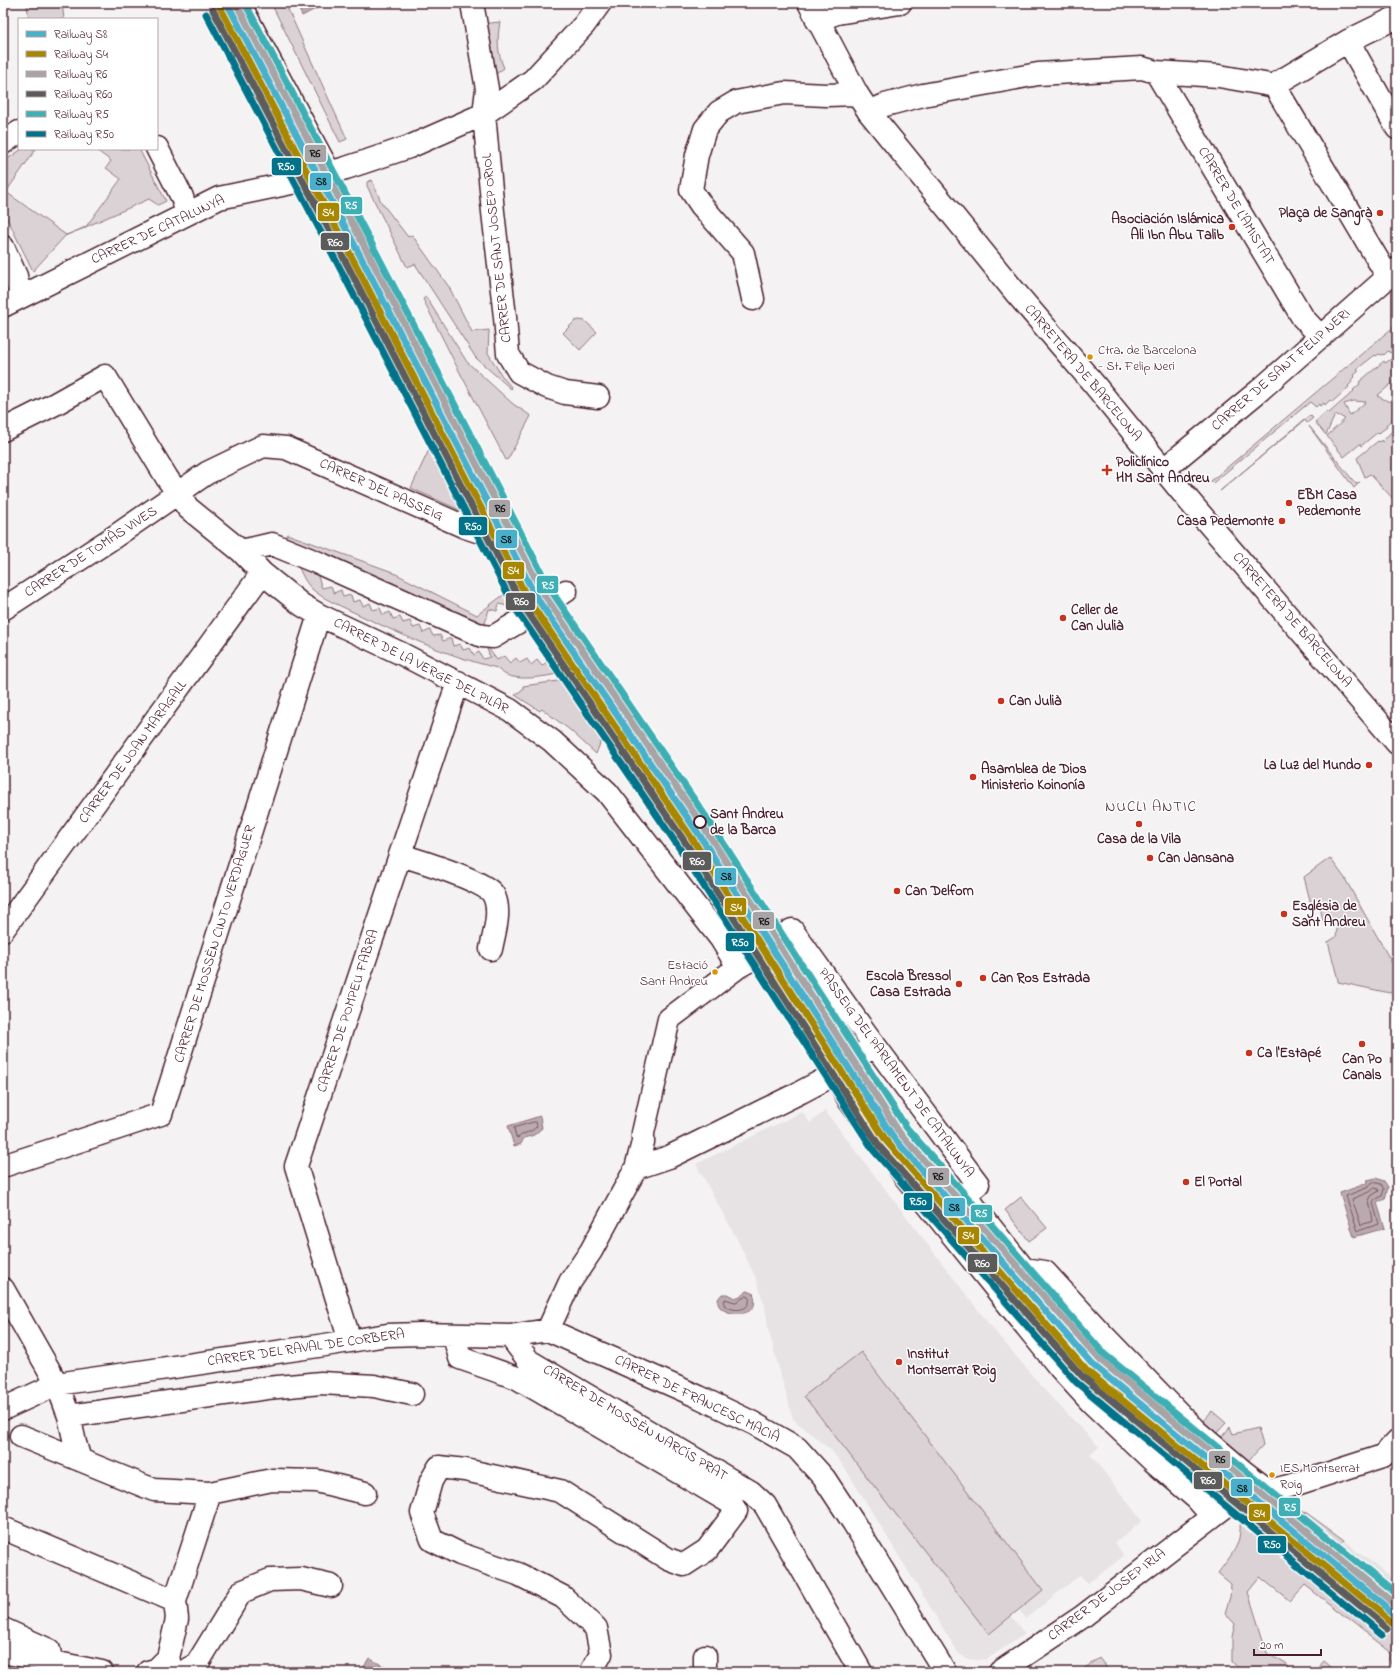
<svg xmlns="http://www.w3.org/2000/svg" width="1400" height="1675" font-family="'Indie Flower',sans-serif">
<rect width="100%" height="100%" fill="#f4f2f2"/>
<filter id="ink" filterUnits="userSpaceOnUse"><feTurbulence type="fractalNoise" baseFrequency=".025" numOctaves="2"/><feDisplacementMap in="SourceGraphic" scale="8" xChannelSelector="R" yChannelSelector="G"/><feConvolveMatrix kernelMatrix="1 2 1 2 8 2 1 2 1" color-interpolation-filters="sRGB"/></filter>
<g filter="url(#ink)">
<path fill="#e7e2e3" d="M 825,1111 L 988,1323 L 1047,1393 L 1099,1447 L 1090,1454 L 1142,1521 L 1115,1543 L 1124,1556 L 1088,1583 L 1080,1575 L 1025,1619 L 1020,1610 L 1011,1616 L 1025,1634 L 987,1659 L 976,1660 L 968,1659 L 959,1654 L 847,1471 L 832,1451 L 793,1419 L 769,1332 L 765,1306 L 755,1276 L 736,1237 L 696,1164 L 802,1112 L 810,1123 Z
M 1344,1540 L 1397,1583 L 1397,1625 L 1323,1566 Z"/>
<path fill="#dbd2d5" stroke="#927880" fill-rule="evenodd" d="M 33,3 L 62,3 L 64,19 L 29,19 L 27,6 Z
M 271,3 L 285,3 L 347,139 L 340,142 Z
M 500,22 C 497,39 497,52 504,68 L 490,79 L 481,24 Z
M 22,149 L 36,149 L 6,192 L 66,235 L 85,228 L 121,179 L 106,168 L 111,161 L 95,149 L 139,149 L 166,201 L 158,205 L 149,199 L 65,236 L 33,271 L 3,210 L 3,162 Z
M 372,180 L 381,202 L 408,237 L 412,235 L 449,287 L 472,332 L 489,330 L 488,353 L 502,376 L 512,388 L 511,389 L 476,358 L 415,264 L 407,267 L 367,186 L 367,182 Z
M 426,297 L 467,362 L 513,404 L 531,416 L 508,459 L 506,460 L 456,365 L 423,299 Z
M 579,320 L 585,321 L 597,332 L 580,350 L 563,333 L 575,321 Z
M 1397,324 L 1397,349 L 1396,348 L 1390,353 L 1388,351 L 1384,355 L 1383,354 L 1381,355 L 1379,354 L 1376,356 L 1375,355 L 1357,369 L 1359,371 L 1354,375 L 1355,376 L 1351,380 L 1352,382 L 1348,386 L 1349,387 L 1332,402 L 1330,400 L 1325,405 L 1324,403 L 1320,406 L 1319,404 L 1316,407 L 1310,402 L 1213,483 L 1211,481 Z
M 1396,356 L 1397,379 L 1377,396 L 1390,402 L 1397,389 L 1397,414 L 1392,417 L 1393,419 L 1386,425 L 1387,427 L 1379,433 L 1378,432 L 1361,446 L 1360,444 L 1344,457 L 1327,436 L 1345,419 L 1340,416 L 1335,415 L 1326,435 L 1315,422 L 1327,411 L 1329,413 L 1354,391 L 1353,390 L 1360,384 L 1359,382 L 1384,361 L 1385,363 ZM 1354,401 L 1366,402 L 1350,415 L 1344,404 Z
M 1310,415 L 1313,418 L 1307,423 L 1305,420 L 1220,491 Z
M 441,424 L 479,501 L 462,511 L 411,488 Z
M 1309,426 L 1356,484 L 1360,482 L 1354,488 Z
M 1393,430 L 1395,432 L 1397,430 L 1397,503 L 1370,474 L 1365,477 L 1357,458 L 1378,441 L 1379,442 L 1381,440 L 1382,442 Z
M 287,534 L 390,571 L 477,615 L 519,583 L 526,595 L 519,593 L 517,601 L 509,599 L 507,606 L 499,604 L 497,611 L 489,609 L 484,627 L 284,541 Z
M 296,559 L 315,568 L 322,588 L 331,586 L 334,593 L 341,590 L 343,597 L 351,595 L 353,602 L 360,600 L 363,606 L 370,603 L 373,610 L 380,608 L 383,615 L 390,612 L 393,619 L 400,617 L 403,623 L 410,621 L 413,628 L 420,626 L 423,633 L 430,630 L 433,636 L 440,635 L 443,641 L 451,638 L 453,646 L 460,644 L 463,650 L 470,648 L 474,655 L 479,652 L 483,659 L 490,657 L 485,644 L 497,660 L 504,656 L 510,663 L 516,658 L 520,663 L 527,659 L 531,665 L 537,660 L 542,666 L 548,661 L 553,667 L 559,662 L 563,668 L 567,665 L 569,672 C 548,675 512,686 497,668 C 446,656 398,633 351,611 C 337,604 323,599 312,589 C 304,581 299,569 296,559 Z
M 601,675 L 637,723 L 622,733 L 605,730 L 596,754 L 570,730 L 542,709 L 540,711 L 515,695 L 523,689 L 523,686 Z
M 1330,858 L 1344,877 L 1397,972 L 1397,988 L 1390,993 L 1338,982 L 1338,980 L 1328,942 L 1336,937 L 1337,929 L 1333,923 L 1323,921 L 1320,906 L 1312,908 L 1304,877 Z
M 872,1084 L 973,1217 L 968,1220 L 866,1089 Z
M 1021,1197 L 1047,1228 L 1029,1241 L 1005,1210 Z
M 981,1226 L 1077,1345 L 1072,1349 L 976,1230 Z
M 861,1352 L 1043,1590 L 989,1634 L 804,1396 Z
M 1085,1354 L 1157,1427 L 1152,1431 L 1080,1359 Z
M 1212,1411 L 1226,1423 L 1215,1435 L 1201,1423 Z
M 1230,1427 L 1233,1434 L 1258,1428 L 1263,1445 L 1246,1463 L 1219,1440 Z
M 1283,1496 L 1344,1540 L 1324,1566 L 1397,1625 L 1397,1672 L 1396,1672 L 1394,1662 L 1392,1660 L 1393,1654 L 1305,1585 L 1290,1601 L 1260,1577 L 1248,1592 L 1267,1653 L 1288,1666 L 1293,1672 L 1243,1672 L 1232,1662 L 1232,1638 L 1235,1624 L 1225,1613 L 1230,1597 L 1231,1584 L 1218,1573 C 1237,1548 1243,1542 1239,1510 Z
M 1099,1658 L 1110,1672 L 1079,1672 Z
M 1324,1661 L 1337,1672 L 1314,1672 Z"/>
<path fill="#baa9ae" stroke="#8d727a" d="M 296,3 L 316,3 L 319,7 L 302,16 Z
M 540,1116 L 542,1128 L 534,1135 L 524,1138 L 521,1144 L 514,1146 L 508,1126 Z
M 1376,1178 L 1384,1181 L 1388,1187 L 1385,1199 L 1377,1203 L 1385,1228 L 1354,1237 L 1340,1193 L 1368,1183 L 1367,1180 Z
M 747,1291 L 753,1293 C 766,1326 701,1314 722,1294 L 727,1294 L 735,1298 L 742,1295 Z
M 369,1658 L 394,1672 L 361,1672 Z"/>
<g fill="none" stroke-linecap="round" stroke-linejoin="round">
<path stroke="#77565f" stroke-width="1" d="M 534,1122 L 536,1122 L 537,1126 C 531,1134 524,1131 518,1138 L 516,1137 L 514,1128 Z
M 1373,1182 L 1381,1184 L 1384,1189 L 1382,1196 L 1375,1200 L 1373,1203 L 1379,1224 L 1358,1231 L 1346,1196 L 1369,1187 Z
M 1375,1188 L 1378,1189 L 1379,1191 L 1371,1196 L 1369,1201 L 1373,1221 L 1361,1225 L 1352,1199 L 1371,1191 Z
M 747,1296 L 749,1297 C 752,1312 732,1312 724,1305 L 725,1299 L 735,1302 Z"/>
<g stroke="#4a1f2b" stroke-width="25">
<path id="minor" d="M 239,3 L 329,172
M 472,3 L 487,89 L 484,114 L 493,212 L 505,317 L 508,354 L 519,372 L 547,387 L 565,393 L 598,397
M 817,20 L 837,13 L 900,3
M 1348,41 L 1397,128
M 1156,72 L 1303,318 L 1321,337
M 1274,85 L 1388,277
M 869,112 L 885,105 L 923,95 L 1038,74 L 1142,68 L 1156,72 L 1219,76 L 1270,85 L 1274,85 L 1348,41 L 1397,17
M 3,143 L 19,132
M 157,148 L 182,197 L 187,214
M 3,247 L 16,276 L 20,297
M 753,299 L 743,253 L 701,205 L 691,190 L 697,155 L 705,129 L 719,112 L 736,102 L 784,93 L 826,95 L 857,94
M 3,306 L 219,198 L 296,182 L 346,168 L 409,147 L 484,114 L 533,80 L 584,25 L 600,3
M 3,430 L 55,404 L 105,376 L 167,478 L 188,508 L 241,551 L 262,573 L 302,605 L 319,615 L 402,654 L 510,710 L 552,741 L 607,792 L 721,939 L 738,967
M 1163,470 L 1260,390 L 1397,269
M 241,551 L 272,544 L 321,564 L 482,636 L 493,637 L 532,614 L 545,602 L 566,591
M 3,609 L 114,537 L 207,473 L 263,446 L 286,448 L 465,527 L 477,531 L 501,519 L 545,602
M 400,855 C 418,860 485,881 493,894 C 502,910 494,933 491,949
M 3,930 L 262,573
M 766,951 L 773,965 L 833,1055 L 835,1074 L 849,1100 L 907,1179 L 1060,1368 L 1092,1403 L 1153,1461 L 1197,1499 L 1212,1516
M 3,1166 L 161,1114 L 319,615
M 636,1168 L 669,1157 L 801,1092 L 835,1074 L 874,1045
M 3,1289 L 57,1384 L 69,1416 L 75,1443 L 80,1460
M 548,1330 L 570,1282 L 591,1251 L 636,1168 L 643,1142 L 643,1133 L 669,1019 L 738,967 L 766,951 L 768,944 L 792,930 L 867,1035 L 978,1184 L 965,1195 L 1024,1269 L 1045,1272 L 1100,1332 L 1195,1430 L 1244,1472 L 1269,1491
M 548,1330 L 699,1397 L 753,1423 L 797,1448 L 824,1478 L 853,1522 L 945,1672
M 454,1336 L 460,1358 L 517,1378 L 731,1503 L 736,1511 L 707,1550 L 684,1565 L 668,1559 L 560,1491 L 465,1470 L 439,1467 L 431,1481 L 422,1513 L 432,1540 L 460,1554 L 518,1574 L 563,1597 L 596,1628 L 601,1654 L 591,1672
M 510,1336 L 529,1361 L 751,1492 L 765,1505 L 861,1672
M 350,1341 L 296,1166 L 458,682
M 3,1409 L 57,1384 L 325,1345 L 387,1335 L 421,1334 L 510,1336 L 548,1330
M 69,1416 L 267,1388 L 321,1383 L 374,1386 L 412,1394
M 21,1436 L 154,1490 L 210,1493 L 272,1480 L 317,1481 L 365,1493
M 1153,1461 L 1188,1422
M 3,1528 L 175,1601 L 210,1493
M 3,1629 L 49,1650 L 51,1660
M 3,1652 L 102,1672
M 168,1658 L 172,1671 L 184,1672 L 197,1664 L 241,1592 L 270,1580 L 301,1579 L 331,1586
M 148,1672 L 156,1670 L 168,1658 L 177,1619 L 175,1601
M 705,1672 L 705,1656
M 1000,1672 L 1082,1617 L 1235,1499 L 1293,1485 L 1383,1456 L 1397,1441"/>
</g>
<g stroke="#4a1f2b" stroke-width="25">
<path id="major" d="M 809,3 L 857,94 L 869,112 L 1016,293 L 1093,383 L 1190,502 L 1397,743"/>
</g>
<use href="#minor" stroke="#fff" stroke-width="22"/>
<use href="#major" stroke="#fff" stroke-width="22"/>
<g stroke="#fff" stroke-width="10">
<path id="rail-1" d="M 227,3 L 364,263 L 536,597 L 700,836 L 893,1137 L 1093,1365 L 1397,1616"/>
</g>
<g stroke="#fff" stroke-width="10">
<path id="rail-2" d="M 220,7 L 357,267 L 529,601 L 693,840 L 887,1142 L 1087,1371 L 1392,1622"/>
</g>
<g stroke="#fff" stroke-width="10">
<path id="rail-3" d="M 236,3 L 371,259 L 543,593 L 707,832 L 899,1132 L 1099,1359 L 1397,1606"/>
</g>
<g stroke="#fff" stroke-width="10">
<path id="rail-4" d="M 213,10 L 350,270 L 522,604 L 687,845 L 880,1147 L 1082,1376 L 1387,1628"/>
</g>
<g stroke="#fff" stroke-width="10">
<path id="rail-5" d="M 245,3 L 378,256 L 550,589 L 713,827 L 906,1127 L 1104,1354 L 1397,1595"/>
</g>
<g stroke="#fff" stroke-width="10">
<path id="rail-6" d="M 206,14 L 343,274 L 515,608 L 680,849 L 874,1151 L 1076,1382 L 1382,1635"/>
</g>
<use href="#rail-1" stroke="#49b0cc" stroke-width="7"/>
<use href="#rail-2" stroke="#a78600" stroke-width="7"/>
<use href="#rail-3" stroke="#a8a4a5" stroke-width="7"/>
<use href="#rail-4" stroke="#5b5b5b" stroke-width="7"/>
<use href="#rail-5" stroke="#3eafb4" stroke-width="7"/>
<use href="#rail-6" stroke="#00738a" stroke-width="7"/>
</g>
</g>
<g fill="#c8321e" stroke="#fff" stroke-width="1.5">
<circle cx="1380" cy="213" r="4"/>
<circle cx="1232" cy="227" r="4"/>
<path d="M1105 464h4v4h4v4h-4v4h-4v-4h-4v-4h4z"/>
<circle cx="1289" cy="503" r="4"/>
<circle cx="1282" cy="521" r="4"/>
<circle cx="1063" cy="618" r="4"/>
<circle cx="1001" cy="701" r="4"/>
<circle cx="1369" cy="765" r="4"/>
<circle cx="973" cy="777" r="4"/>
<circle cx="1139" cy="824" r="4"/>
<circle cx="1150" cy="858" r="4"/>
<circle cx="897" cy="891" r="4"/>
<circle cx="1284" cy="914" r="4"/>
<circle cx="983" cy="978" r="4"/>
<circle cx="959" cy="984" r="4"/>
<circle cx="1362" cy="1044" r="4"/>
<circle cx="1249" cy="1053" r="4"/>
<circle cx="1186" cy="1182" r="4"/>
<circle cx="899" cy="1362" r="4"/>
</g>
<g fill="#dd9206" stroke="#fff" stroke-width="1.5">
<circle cx="1090" cy="357" r="3.5"/>
<circle cx="715" cy="972" r="3.5"/>
<circle cx="1272" cy="1475" r="3.5"/>
</g>
<circle fill="#fff" stroke="#4a1f2b" stroke-width="2" cx="700" cy="822" r="6"/>
<g text-anchor="middle" dominant-baseline="central" stroke-width="3" stroke-linejoin="round" paint-order="stroke">
<g font-size="13" fill="#4a1f2b" stroke="#fff" text-anchor="start">
<text x="1098" y="350">Ctra. de Barcelona<tspan x="1098" dy="16">- St. Felip Neri</tspan></text>
<text x="708" y="965" text-anchor="end">Estació<tspan x="708" dy="16">Sant Andreu</tspan></text>
<text x="1280" y="1468">IES Montserrat<tspan x="1280" dy="16">Roig</tspan></text>
</g>
<g font-size="14" fill="#4a1f2b" stroke="#fff">
<text transform="translate(1236 206) rotate(59)">CARRER DE L'AMISTAT</text>
<text transform="translate(158 230) rotate(-25)">CARRER DE CATALUNYA</text>
<text transform="translate(497 248) rotate(-96)">CARRER DE SANT JOSEP ORIOL</text>
<text transform="translate(1281 370) rotate(-41)">CARRER DE SANT FELIP NERI</text>
<text transform="translate(1083 373) rotate(50)">CARRETERA DE BARCELONA</text>
<text transform="translate(381 490) rotate(24)">CARRER DEL PASSEIG</text>
<text transform="translate(91 552) rotate(-33)">CARRER DE TOMÀS VIVES</text>
<text transform="translate(1292 620) rotate(49)">CARRETERA DE BARCELONA</text>
<text transform="translate(421 666) rotate(27)">CARRER DE LA VERGE DEL PILAR</text>
<text transform="translate(133 752) rotate(-54)">CARRER DE JOAN MARAGALL</text>
<text transform="translate(215 944) rotate(-73)">CARRER DE MOSSÈN CINTO VERDAGUER</text>
<text transform="translate(348 1011) rotate(-72)">CARRER DE POMPEU FABRA</text>
<text transform="translate(896 1073) rotate(54)">PASSEIG DEL PARLAMENT DE CATALUNYA</text>
<text transform="translate(306 1348) rotate(-8)">CARRER DEL RAVAL DE CORBERA</text>
<text transform="translate(697 1399) rotate(26)">CARRER DE FRANCESC MACIÀ</text>
<text transform="translate(635 1423) rotate(31)">CARRER DE MOSSÈN NARCÍS PRAT</text>
<text transform="translate(1107 1595) rotate(-37)">CARRER DE JOSEP IRLA</text>
</g>
<g font-size="14" font-weight="bold" fill="#4a1f2b" stroke="#fff" text-anchor="start">
<text x="1372" y="213" text-anchor="end">Plaça de Sangrà</text>
<text x="1224" y="219" text-anchor="end">Asociación Islámica<tspan x="1224" dy="16">Ali Ibn Abu Talib</tspan></text>
<text x="1116" y="462">Policlínico<tspan x="1116" dy="16">HM Sant Andreu</tspan></text>
<text x="1297" y="495">EBM Casa<tspan x="1297" dy="16">Pedemonte</tspan></text>
<text x="1274" y="521" text-anchor="end">Casa Pedemonte</text>
<text x="1071" y="610">Celler de<tspan x="1071" dy="16">Can Julià</tspan></text>
<text x="1009" y="701">Can Julià</text>
<text x="1361" y="765" text-anchor="end">La Luz del Mundo</text>
<text x="981" y="769">Asamblea de Dios<tspan x="981" dy="16">Ministerio Koinonía</tspan></text>
<text x="1139" y="839" text-anchor="middle">Casa de la Vila</text>
<text x="1158" y="858">Can Jansana</text>
<text x="905" y="891">Can Delforn</text>
<text x="1292" y="906">Església de<tspan x="1292" dy="16">Sant Andreu</tspan></text>
<text x="951" y="976" text-anchor="end">Escola Bressol<tspan x="951" dy="16">Casa Estrada</tspan></text>
<text x="991" y="978">Can Ros Estrada</text>
<text x="1257" y="1053">Ca l'Estapé</text>
<text x="1362" y="1059" text-anchor="middle">Can Po<tspan x="1362" dy="16">Canals</tspan></text>
<text x="1194" y="1182">El Portal</text>
<text x="907" y="1354">Institut<tspan x="907" dy="16">Montserrat Roig</tspan></text>
</g>
<g font-size="14" font-weight="bold" fill="#4a1f2b" stroke="#fff" text-anchor="start">
<text x="710" y="814">Sant Andreu<tspan x="710" dy="16">de la Barca</tspan></text>
</g>
<g font-size="15" letter-spacing="1" fill="#4a1f2b" stroke="#fff">
<text x="1151" y="807">NUCLI ANTIC</text>
</g>
</g>
<g stroke="#fff" stroke-width="1.5">
<rect x="304" y="144" width="23" height="19" rx="4" fill="#a8a4a5"/>
<rect x="271" y="157" width="31" height="19" rx="4" fill="#00738a"/>
<rect x="309" y="172" width="23" height="19" rx="4" fill="#49b0cc"/>
<rect x="340" y="196" width="23" height="19" rx="4" fill="#3eafb4"/>
<rect x="317" y="202" width="23" height="20" rx="4" fill="#a78600"/>
<rect x="320" y="232" width="30" height="19" rx="4" fill="#5b5b5b"/>
<rect x="488" y="499" width="23" height="19" rx="4" fill="#a8a4a5"/>
<rect x="458" y="516" width="30" height="20" rx="4" fill="#00738a"/>
<rect x="495" y="529" width="23" height="20" rx="4" fill="#49b0cc"/>
<rect x="502" y="561" width="23" height="19" rx="4" fill="#a78600"/>
<rect x="536" y="575" width="23" height="19" rx="4" fill="#3eafb4"/>
<rect x="505" y="592" width="31" height="19" rx="4" fill="#5b5b5b"/>
<rect x="682" y="851" width="30" height="20" rx="4" fill="#5b5b5b"/>
<rect x="714" y="867" width="23" height="19" rx="4" fill="#49b0cc"/>
<rect x="724" y="897" width="23" height="19" rx="4" fill="#a78600"/>
<rect x="752" y="911" width="23" height="19" rx="4" fill="#a8a4a5"/>
<rect x="725" y="932" width="30" height="20" rx="4" fill="#00738a"/>
<rect x="927" y="1167" width="23" height="19" rx="4" fill="#a8a4a5"/>
<rect x="903" y="1192" width="30" height="19" rx="4" fill="#00738a"/>
<rect x="943" y="1197" width="23" height="20" rx="4" fill="#49b0cc"/>
<rect x="970" y="1204" width="23" height="19" rx="4" fill="#3eafb4"/>
<rect x="957" y="1226" width="23" height="19" rx="4" fill="#a78600"/>
<rect x="967" y="1253" width="31" height="20" rx="4" fill="#5b5b5b"/>
<rect x="1208" y="1450" width="23" height="19" rx="4" fill="#a8a4a5"/>
<rect x="1193" y="1471" width="30" height="19" rx="4" fill="#5b5b5b"/>
<rect x="1230" y="1478" width="23" height="19" rx="4" fill="#49b0cc"/>
<rect x="1278" y="1497" width="23" height="20" rx="4" fill="#3eafb4"/>
<rect x="1248" y="1503" width="23" height="19" rx="4" fill="#a78600"/>
<rect x="1257" y="1535" width="30" height="19" rx="4" fill="#00738a"/>
</g>
<g font-size="11" text-anchor="middle" font-weight="bold" fill="#fff">
<text x="286" y="170">R50</text>
<text x="351" y="209">R5</text>
<text x="328" y="216">S4</text>
<text x="335" y="246">R60</text>
<text x="473" y="530">R50</text>
<text x="513" y="574">S4</text>
<text x="548" y="589">R5</text>
<text x="521" y="605">R60</text>
<text x="697" y="865">R60</text>
<text x="736" y="911">S4</text>
<text x="740" y="946">R50</text>
<text x="918" y="1205">R50</text>
<text x="981" y="1217">R5</text>
<text x="968" y="1239">S4</text>
<text x="982" y="1267">R60</text>
<text x="1208" y="1484">R60</text>
<text x="1290" y="1511">R5</text>
<text x="1259" y="1517">S4</text>
<text x="1272" y="1548">R50</text>
</g>
<g font-size="11" text-anchor="middle" font-weight="bold" fill="#111">
<text x="315" y="157">R6</text>
<text x="321" y="185">S8</text>
<text x="500" y="512">R6</text>
<text x="506" y="543">S8</text>
<text x="726" y="880">S8</text>
<text x="764" y="925">R6</text>
<text x="938" y="1180">R6</text>
<text x="954" y="1211">S8</text>
<text x="1220" y="1463">R6</text>
<text x="1242" y="1492">S8</text>
</g>
<rect width="1400" height="1675" fill="none" stroke="#fff" stroke-width="16"/>
<rect x="8" y="8" width="1384" height="1659" fill="none" stroke="#4a1f2b" stroke-width="1.5" filter="url(#ink)"/>
<rect x="18" y="18" width="140" height="132" fill="#ffffff" stroke="#b7a5aa"/>
<rect x="26" y="31" width="20" height="6" fill="#49b0cc" stroke="#b7a5aa"/>
<text x="54" y="38" font-size="12" fill="#4a1f2b">Railway S8</text>
<rect x="26" y="51" width="20" height="6" fill="#a78600" stroke="#b7a5aa"/>
<text x="54" y="58" font-size="12" fill="#4a1f2b">Railway S4</text>
<rect x="26" y="71" width="20" height="6" fill="#a8a4a5" stroke="#b7a5aa"/>
<text x="54" y="78" font-size="12" fill="#4a1f2b">Railway R6</text>
<rect x="26" y="91" width="20" height="6" fill="#5b5b5b" stroke="#b7a5aa"/>
<text x="54" y="98" font-size="12" fill="#4a1f2b">Railway R60</text>
<rect x="26" y="111" width="20" height="6" fill="#3eafb4" stroke="#b7a5aa"/>
<text x="54" y="118" font-size="12" fill="#4a1f2b">Railway R5</text>
<rect x="26" y="131" width="20" height="6" fill="#00738a" stroke="#b7a5aa"/>
<text x="54" y="138" font-size="12" fill="#4a1f2b">Railway R50</text>
<path d="M1254 1649v6h67v-6" fill="none" stroke="#4a1f2b" stroke-width="2"/>
<text x="1260" y="1649" font-size="12" fill="#4a1f2b" stroke="#ffffff" stroke-width="3" paint-order="stroke">20 m</text>
</svg>
